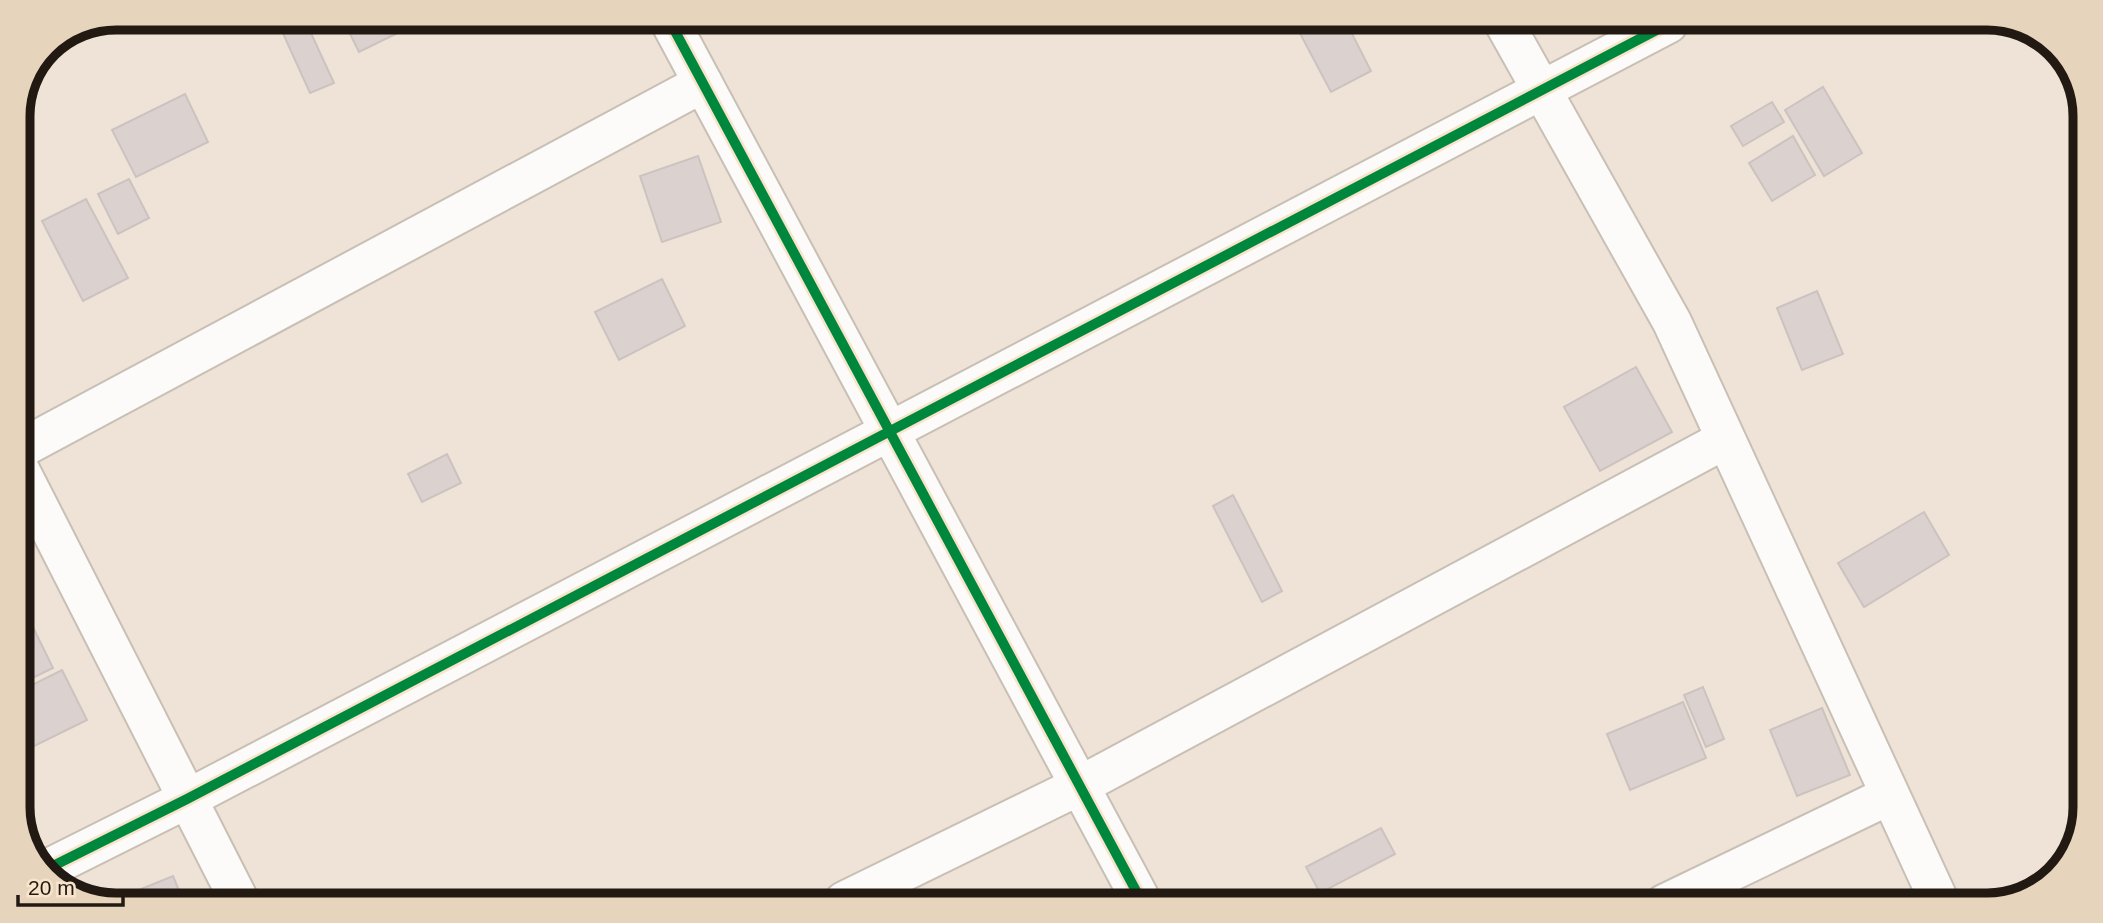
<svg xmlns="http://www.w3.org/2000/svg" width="2103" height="923" font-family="Arial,sans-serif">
<rect width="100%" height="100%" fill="#eee3d6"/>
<path fill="#dbd1cf" stroke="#ccc3c1" stroke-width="2" d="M 276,18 L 304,18 L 334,83 L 310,93 Z
M 342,18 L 403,19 L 408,28 L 359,52 Z
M 1294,22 L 1346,22 L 1371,71 L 1331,92 Z
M 1823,87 L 1862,153 L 1824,176 L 1785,110 Z
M 185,94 L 208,142 L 136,177 L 112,130 Z
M 1772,102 L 1784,122 L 1743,146 L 1731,126 Z
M 1793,136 L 1815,175 L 1772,201 L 1749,163 Z
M 698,156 L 721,222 L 662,242 L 640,176 Z
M 129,179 L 149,218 L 118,234 L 98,194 Z
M 18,197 L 28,219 L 18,224 Z
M 86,199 L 128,278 L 83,301 L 42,221 Z
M 662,279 L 685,326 L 619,360 L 595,312 Z
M 1817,291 L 1843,354 L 1802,370 L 1777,308 Z
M 1636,367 L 1672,432 L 1600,471 L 1564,407 Z
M 447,454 L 461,483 L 422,502 L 408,474 Z
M 1233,495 L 1282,591 L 1262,602 L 1213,506 Z
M 1924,512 L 1949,555 L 1864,607 L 1838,563 Z
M 30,621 L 53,668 L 18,685 L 18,627 Z
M 62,670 L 87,720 L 18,754 L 18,692 Z
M 1703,687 L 1724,739 L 1706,747 L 1684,695 Z
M 1683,702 L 1706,758 L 1630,790 L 1607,734 Z
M 1822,708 L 1850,775 L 1797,796 L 1770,730 Z
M 1381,828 L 1395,854 L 1320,893 L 1306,867 Z
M 173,876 L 182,898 L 119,898 Z"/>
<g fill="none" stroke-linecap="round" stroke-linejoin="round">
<g stroke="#c8bfb5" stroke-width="42">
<path id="minor" d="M 669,20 L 1142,902
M 1504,23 L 1672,322 L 1941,905
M 18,450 L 703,83
M 18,466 L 238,898
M 45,870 L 187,799 L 1668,24
M 844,901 L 1081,785 L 1726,439
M 1664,904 L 1890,795"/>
</g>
<use href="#minor" stroke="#fcfbf9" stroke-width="38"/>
<g stroke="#f8e4cb" stroke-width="15">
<path id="cycleway" d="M 669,20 L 1142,902
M 45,870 L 187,799 L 1668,24"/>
</g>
<use href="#cycleway" stroke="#00873e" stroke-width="10"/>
</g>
<path d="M0 0H2103V923H0ZM116 30H1987A86 86 0 0 1 2073 116V807A86 86 0 0 1 1987 893H116A86 86 0 0 1 30 807V116A86 86 0 0 1 116 30Z" fill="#e7d4bc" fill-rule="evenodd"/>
<path fill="none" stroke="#221a12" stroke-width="9" d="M116 30H1987A86 86 0 0 1 2073 116V807A86 86 0 0 1 1987 893H116A86 86 0 0 1 30 807V116A86 86 0 0 1 116 30Z"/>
<path d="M18 895v10h105v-10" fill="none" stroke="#221a12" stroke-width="3.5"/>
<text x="28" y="895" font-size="21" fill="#221a12" stroke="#f8e4cb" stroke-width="5" paint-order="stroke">20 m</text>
</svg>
